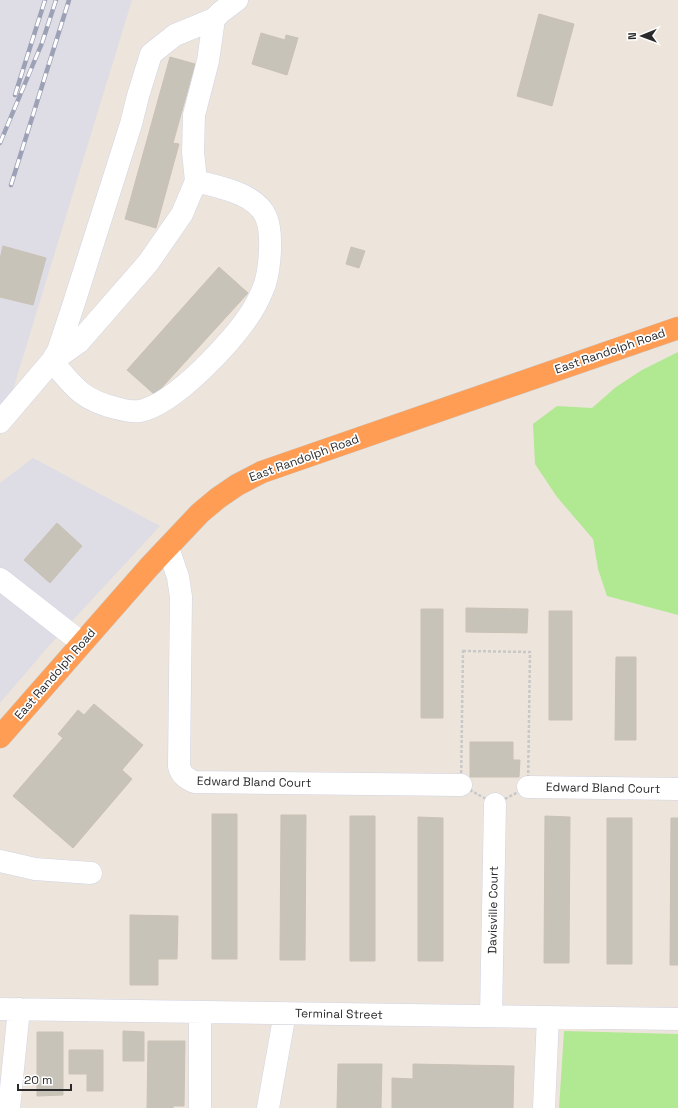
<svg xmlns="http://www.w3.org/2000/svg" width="678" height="1108" font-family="'Space Grotesk',sans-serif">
<rect width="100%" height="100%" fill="#ede5db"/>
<path fill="#dedce5" d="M 0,0 L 132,0 L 0,432 Z
M 33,458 L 160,526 L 47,648 L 0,703 L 0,483 Z"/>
<path fill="#b0e992" d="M 678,352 L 678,615 L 607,596 L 598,569 L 593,539 L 557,497 L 535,464 L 533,424 L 557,406 L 592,408 L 616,387 L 642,370 Z
M 564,1031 L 678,1034 L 678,1108 L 559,1108 Z"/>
<path fill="#c8c3b9" stroke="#c9c1b4" d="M 539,14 L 574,24 L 552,106 L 517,96 Z
M 261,33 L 285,40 L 286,35 L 298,38 L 287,75 L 252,64 Z
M 170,57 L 195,64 L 173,143 L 179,144 L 156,228 L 125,219 Z
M 3,246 L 46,258 L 33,305 L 0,297 L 0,259 Z
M 351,247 L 365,251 L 359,268 L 346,264 Z
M 219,267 L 248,293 L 155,395 L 127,370 Z
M 57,523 L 82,546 L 50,583 L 24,560 Z
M 466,608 L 528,609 L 527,633 L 466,632 Z
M 421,609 L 443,609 L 443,718 L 421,718 Z
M 549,611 L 572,611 L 572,720 L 549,720 Z
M 616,657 L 636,657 L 636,740 L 615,740 Z
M 94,704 L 143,745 L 122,770 L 132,779 L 73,848 L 13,796 L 63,738 L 58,734 L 78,710 L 84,715 Z
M 470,742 L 513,742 L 513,760 L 520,760 L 519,777 L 470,777 Z
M 212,814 L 237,814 L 237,959 L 212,959 Z
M 281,815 L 306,815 L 305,960 L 280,960 Z
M 350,816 L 375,816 L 375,961 L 350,961 Z
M 545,816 L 570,817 L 569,963 L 544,963 Z
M 418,817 L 443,818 L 443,961 L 418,961 Z
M 607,818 L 632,818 L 632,964 L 607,964 Z
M 671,818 L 678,818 L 678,965 L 670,965 Z
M 130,915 L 178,916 L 177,959 L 158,959 L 158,985 L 130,985 Z
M 123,1031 L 144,1032 L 144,1061 L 123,1061 Z
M 37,1032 L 63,1032 L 63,1095 L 37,1096 Z
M 148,1041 L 185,1041 L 184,1106 L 173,1106 L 173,1108 L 147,1108 Z
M 69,1050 L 103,1050 L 103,1091 L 87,1091 L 87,1074 L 69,1074 Z
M 338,1064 L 382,1064 L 381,1108 L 337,1108 Z
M 413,1064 L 514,1066 L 513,1108 L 392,1108 L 392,1078 L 413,1079 Z"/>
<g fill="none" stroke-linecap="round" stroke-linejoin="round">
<g stroke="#d0d4e4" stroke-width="23">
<path id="minor" d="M 196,181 L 182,214 L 148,263 L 79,342 L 52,361 C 74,387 82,400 116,408 C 123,410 133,412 140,411 C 175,404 234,340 252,311 C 257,303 262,292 265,284 C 270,267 273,233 266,217 C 256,193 218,187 196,181 L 193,152 L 194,115 L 208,61 L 214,19
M 0,422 L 52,361 L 58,351 L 74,303 L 131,124 L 138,96 L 151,54 L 175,35 L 214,19 L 221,12 L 237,0
M 168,548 L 178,577 L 181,597 L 179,766 C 181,775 186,778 194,782 L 461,785
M 0,579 L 82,643
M 528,787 L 678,789
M 0,861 L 35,869 L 91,873
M 0,1009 L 678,1019
M 491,1016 L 495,804
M 9,1108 L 19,1009
M 200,1108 L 200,1012
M 268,1108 L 285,1013
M 544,1108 L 548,1017"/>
</g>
<g stroke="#c8c8c8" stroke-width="23">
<path id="highway" d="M 0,737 L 149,567 L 200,513 L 218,498 L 237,485 L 262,472 L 678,328"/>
</g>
<path stroke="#c8c8c8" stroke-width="2.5" stroke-dasharray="3 2" stroke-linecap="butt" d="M 463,651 L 530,652 L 528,787 L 495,804 L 461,785 Z"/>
<use href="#minor" stroke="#fff" stroke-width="22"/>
<use href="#highway" stroke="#ff9d54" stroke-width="22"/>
<g stroke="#9da1b6" stroke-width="4.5">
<path id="rail" d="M 15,95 L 45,0
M 0,143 L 42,43 L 56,0
M 11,185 L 69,0"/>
</g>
<use href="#rail" stroke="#fff" stroke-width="3" stroke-dasharray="9" stroke-linecap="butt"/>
</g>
<g text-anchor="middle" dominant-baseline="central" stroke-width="3.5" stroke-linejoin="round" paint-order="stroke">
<g font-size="12" fill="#2a2a2a" stroke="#fff">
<text transform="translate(610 351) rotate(-19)">East Randolph Road</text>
<text transform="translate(304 458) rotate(-20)">East Randolph Road</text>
<text transform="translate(55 674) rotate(-49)">East Randolph Road</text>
<text transform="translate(254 782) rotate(1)">Edward Bland Court</text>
<text transform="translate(603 788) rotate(1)">Edward Bland Court</text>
<text transform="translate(493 910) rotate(-89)">Davisville Court</text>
<text transform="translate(339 1014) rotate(1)">Terminal Street</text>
</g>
</g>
<g transform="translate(642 36) rotate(269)" stroke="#ffffff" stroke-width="3" paint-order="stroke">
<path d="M0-3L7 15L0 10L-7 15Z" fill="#2a2a2a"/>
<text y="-6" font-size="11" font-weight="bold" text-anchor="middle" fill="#2a2a2a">N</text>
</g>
<path d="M18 1084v6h53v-6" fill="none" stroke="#2a2a2a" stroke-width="2"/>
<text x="24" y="1084" font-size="12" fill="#2a2a2a" stroke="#ffffff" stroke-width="3" paint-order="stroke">20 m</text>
</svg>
